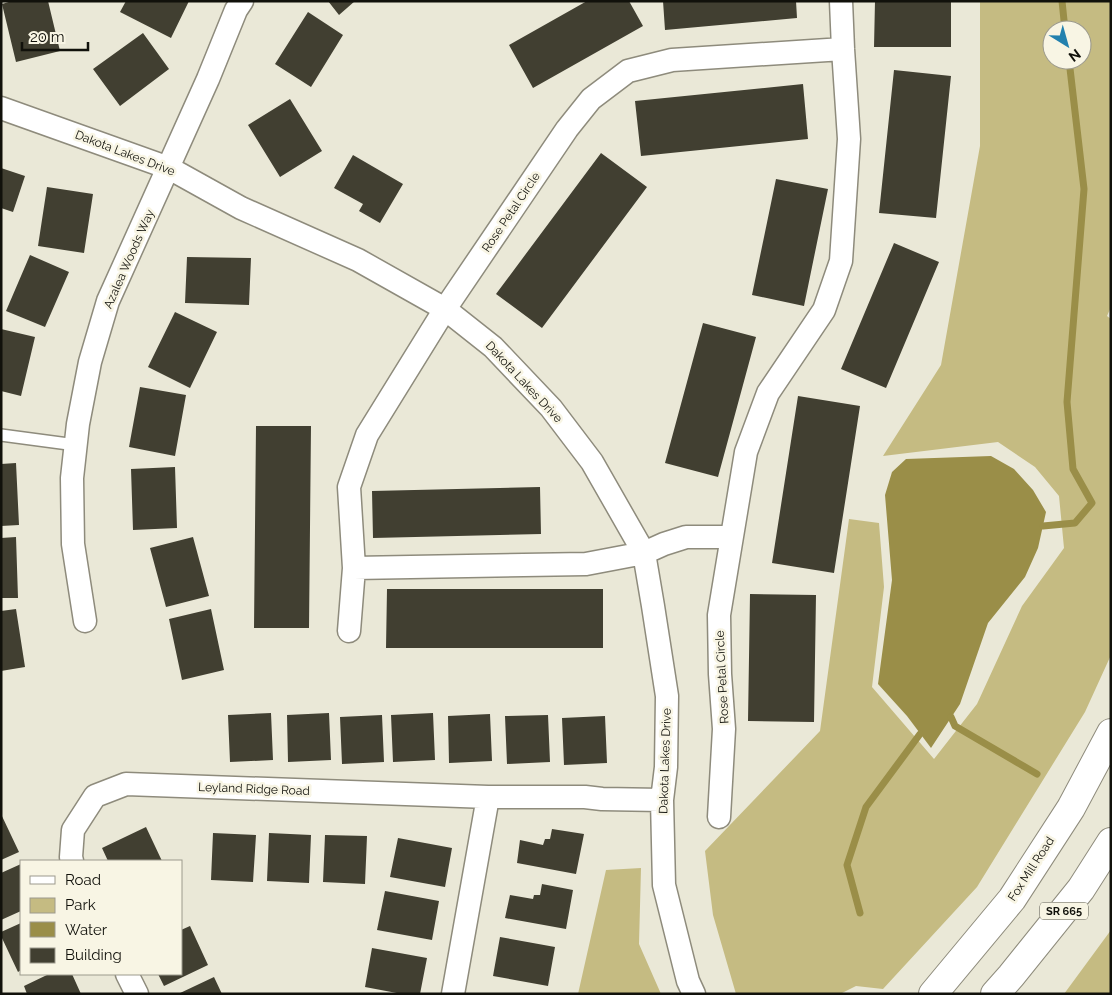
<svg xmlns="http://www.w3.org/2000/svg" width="1112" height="995" font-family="Raleway,sans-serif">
<rect width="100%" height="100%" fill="#eae8d7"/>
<path fill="#c5bb82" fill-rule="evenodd" d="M 980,1 L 1111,1 L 1111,307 L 1107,316 L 1111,319 L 1111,655 L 1085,712 L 977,887 L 883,989 L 856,986 L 840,994 L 736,994 L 713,915 L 705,851 L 820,731 L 849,519 L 879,523 L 884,587 L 872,687 L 934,759 L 977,704 L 1022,606 L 1064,548 L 1059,496 L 1035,467 L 998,442 L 883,456 L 941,365 L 980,146 ZM 1052,30 L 1082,30 L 1082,60 L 1052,60 Z
M 641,868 L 639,944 L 661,994 L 578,994 L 606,870 Z
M 1111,930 L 1111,994 L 1064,994 Z"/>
<path fill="#9a8e48" d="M 991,456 L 1014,469 L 1033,490 L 1046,512 L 1038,548 L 1025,577 L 988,623 L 960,704 L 931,748 L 907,716 L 878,684 L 892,580 L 885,495 L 892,472 L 906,459 Z"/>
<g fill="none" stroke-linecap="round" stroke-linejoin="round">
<path stroke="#9a8e48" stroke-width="7" d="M 1062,1 L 1065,30
M 1043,526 L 1075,523 L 1092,503 L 1073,469 L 1067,402 L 1084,189 L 1069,60
M 951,717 L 955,726 L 1037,774
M 860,913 L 847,865 L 866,807 L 920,734"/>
</g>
<path fill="#413f31" d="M 12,1 L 48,1 L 60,51 L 16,62 L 2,4 Z
M 126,1 L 189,1 L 171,38 L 120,12 Z
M 328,1 L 355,1 L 339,15 Z
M 587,1 L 629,1 L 643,26 L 533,88 L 509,45 Z
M 663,1 L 796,1 L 797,18 L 665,30 Z
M 875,1 L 951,1 L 951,47 L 874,47 Z
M 308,12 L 343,35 L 311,87 L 275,64 Z
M 143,33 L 169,69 L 120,106 L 93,69 Z
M 894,70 L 951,76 L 936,218 L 879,213 Z
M 803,84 L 808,139 L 641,156 L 635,101 Z
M 290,99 L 322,151 L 280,177 L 248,125 Z
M 601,153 L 647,187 L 542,328 L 496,294 Z
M 353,155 L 403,184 L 380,223 L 359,211 L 363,204 L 334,188 Z
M 1,168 L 25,176 L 13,212 L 1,208 Z
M 776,179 L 828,189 L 804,306 L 752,295 Z
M 47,187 L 93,194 L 84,253 L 38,246 Z
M 894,243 L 939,262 L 886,388 L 841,369 Z
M 30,255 L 69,272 L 45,327 L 6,311 Z
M 187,257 L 251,258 L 249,305 L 185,303 Z
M 175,312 L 217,332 L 190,388 L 148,367 Z
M 703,323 L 756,337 L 718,477 L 665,463 Z
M 1,329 L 35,337 L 21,396 L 1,391 Z
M 140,387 L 186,395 L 175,456 L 129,447 Z
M 798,396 L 860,406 L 834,573 L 772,563 Z
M 256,426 L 311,426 L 309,628 L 254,628 Z
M 16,463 L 19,525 L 1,526 L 1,464 Z
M 175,467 L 177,528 L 133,530 L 131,469 Z
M 540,487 L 541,534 L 373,538 L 372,491 Z
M 16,537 L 18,598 L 1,598 L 1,538 Z
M 193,537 L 209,596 L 166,607 L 150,548 Z
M 387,589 L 603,589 L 603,648 L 386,648 Z
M 750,594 L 816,595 L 814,722 L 748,721 Z
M 16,609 L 25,667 L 1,671 L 1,611 Z
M 211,609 L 224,670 L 182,680 L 169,619 Z
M 271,713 L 273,760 L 230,762 L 228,715 Z
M 329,713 L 331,760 L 288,762 L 287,715 Z
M 433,713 L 435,760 L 393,762 L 391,715 Z
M 490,714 L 492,761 L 449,763 L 448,716 Z
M 382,715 L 384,762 L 342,764 L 340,717 Z
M 548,715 L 550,762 L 507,764 L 505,716 Z
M 605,716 L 607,763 L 564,765 L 562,718 Z
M 1,814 L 19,852 L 1,860 Z
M 146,827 L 162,861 L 108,861 L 102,848 Z
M 552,829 L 584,834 L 576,874 L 517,863 L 520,840 L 543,845 L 545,839 L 550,839 Z
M 213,833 L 256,835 L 253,882 L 211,880 Z
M 269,833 L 311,835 L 309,883 L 267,881 Z
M 325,835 L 367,836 L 365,884 L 323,882 Z
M 398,838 L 452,848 L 445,887 L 390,877 Z
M 21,864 L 21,911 L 1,920 L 1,873 Z
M 542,884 L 573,890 L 566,929 L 505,918 L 510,895 L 533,899 L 534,895 L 540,895 Z
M 385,891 L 439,901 L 432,940 L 377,930 Z
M 21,923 L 21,970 L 18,972 L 1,936 L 1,932 Z
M 190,926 L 208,965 L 164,986 L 158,974 L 181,974 L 181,930 Z
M 500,937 L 555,947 L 548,986 L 493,976 Z
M 372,948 L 427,958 L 420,994 L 402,994 L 365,987 Z
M 49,974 L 72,974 L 81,994 L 27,994 L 24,986 Z
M 214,977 L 222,994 L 178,994 Z"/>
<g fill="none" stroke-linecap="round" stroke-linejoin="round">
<g stroke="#8e8b7c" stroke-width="14">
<path id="service" d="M 1,435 L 76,445"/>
</g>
<g stroke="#8e8b7c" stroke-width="25">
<path id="minor" d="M 1,108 L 169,168 L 241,208 L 358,260 L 445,309 L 493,347 L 551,408 L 592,462 L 644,553 L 653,606 L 667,696 L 666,767 L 662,800 L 664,885 L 688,981 L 694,994
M 731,537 L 686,537 L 664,544 L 644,553 L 586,564 L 354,568 L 349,487 L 367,435 L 445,309 L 567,129 L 591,99 L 628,71 L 672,60 L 843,49
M 85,621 L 73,544 L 72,478 L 78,424 L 90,362 L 108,301 L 208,79 L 236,10 L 242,1
M 349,631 L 354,568
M 719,817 L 724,729 L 720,674 L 719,615 L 746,452 L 768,393 L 824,310 L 841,261 L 849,139 L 843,49 L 841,1
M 72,861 L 71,857 L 73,830 L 95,796 L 126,784 L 488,797 L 585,797 L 602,799 L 662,800
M 127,974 L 137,994
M 453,994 L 488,797"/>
</g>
<g stroke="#8e8b7c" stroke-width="30">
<path id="primary" d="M 933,994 L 1012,899 L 1071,808 L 1111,733
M 995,994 L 1011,976 L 1081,889 L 1111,842"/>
</g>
<use href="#service" stroke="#fff" stroke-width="11"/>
<use href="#minor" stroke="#fff" stroke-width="22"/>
<use href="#primary" stroke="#fff" stroke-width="28"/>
</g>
<g text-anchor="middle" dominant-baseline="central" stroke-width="5" stroke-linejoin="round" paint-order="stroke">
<rect fill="#f8f5e4" stroke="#56554c" stroke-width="1" x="1040" y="902.5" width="48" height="17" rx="4"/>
<g font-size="11" font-weight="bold" fill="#11110b">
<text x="1064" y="911">SR 665</text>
</g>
<g font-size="12" fill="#11110b" stroke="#f8f5e4">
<text transform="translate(125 153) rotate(21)">Dakota Lakes Drive</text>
<text transform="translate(511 212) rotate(-56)">Rose Petal Circle</text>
<text transform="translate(129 259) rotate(-66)">Azalea Woods Way</text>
<text transform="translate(524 382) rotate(47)">Dakota Lakes Drive</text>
<text transform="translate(722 677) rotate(-93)">Rose Petal Circle</text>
<text transform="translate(665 761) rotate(-88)">Dakota Lakes Drive</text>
<text transform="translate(254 789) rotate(2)">Leyland Ridge Road</text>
<text transform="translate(1031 869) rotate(-57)">Fox Mill Road</text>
</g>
</g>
<rect width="1112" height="995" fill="none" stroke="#11110b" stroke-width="5"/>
<rect x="20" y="860" width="162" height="115" fill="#f8f5e4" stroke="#9c9a8d"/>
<rect x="30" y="876" width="25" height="8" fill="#ffffff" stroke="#9c9a8d"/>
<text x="65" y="885" font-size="15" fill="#11110b">Road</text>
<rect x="30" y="898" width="25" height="15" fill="#c5bb82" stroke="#9c9a8d"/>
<text x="65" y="910" font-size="15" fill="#11110b">Park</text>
<rect x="30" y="922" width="25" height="15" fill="#9a8e48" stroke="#9c9a8d"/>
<text x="65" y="935" font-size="15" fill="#11110b">Water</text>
<rect x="30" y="948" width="25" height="15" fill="#413f31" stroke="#9c9a8d"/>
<text x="65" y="960" font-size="15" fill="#11110b">Building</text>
<g transform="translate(1067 45) rotate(143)"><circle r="24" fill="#f8f5e4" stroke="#9c9a8d"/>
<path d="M0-4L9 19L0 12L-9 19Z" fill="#2381ae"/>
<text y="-8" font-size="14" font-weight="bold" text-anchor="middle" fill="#11110b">N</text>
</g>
<path d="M22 42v8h66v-8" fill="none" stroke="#11110b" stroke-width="2.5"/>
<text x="30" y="42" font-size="15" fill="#11110b" stroke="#f8f5e4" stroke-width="4" paint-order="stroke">20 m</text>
</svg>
